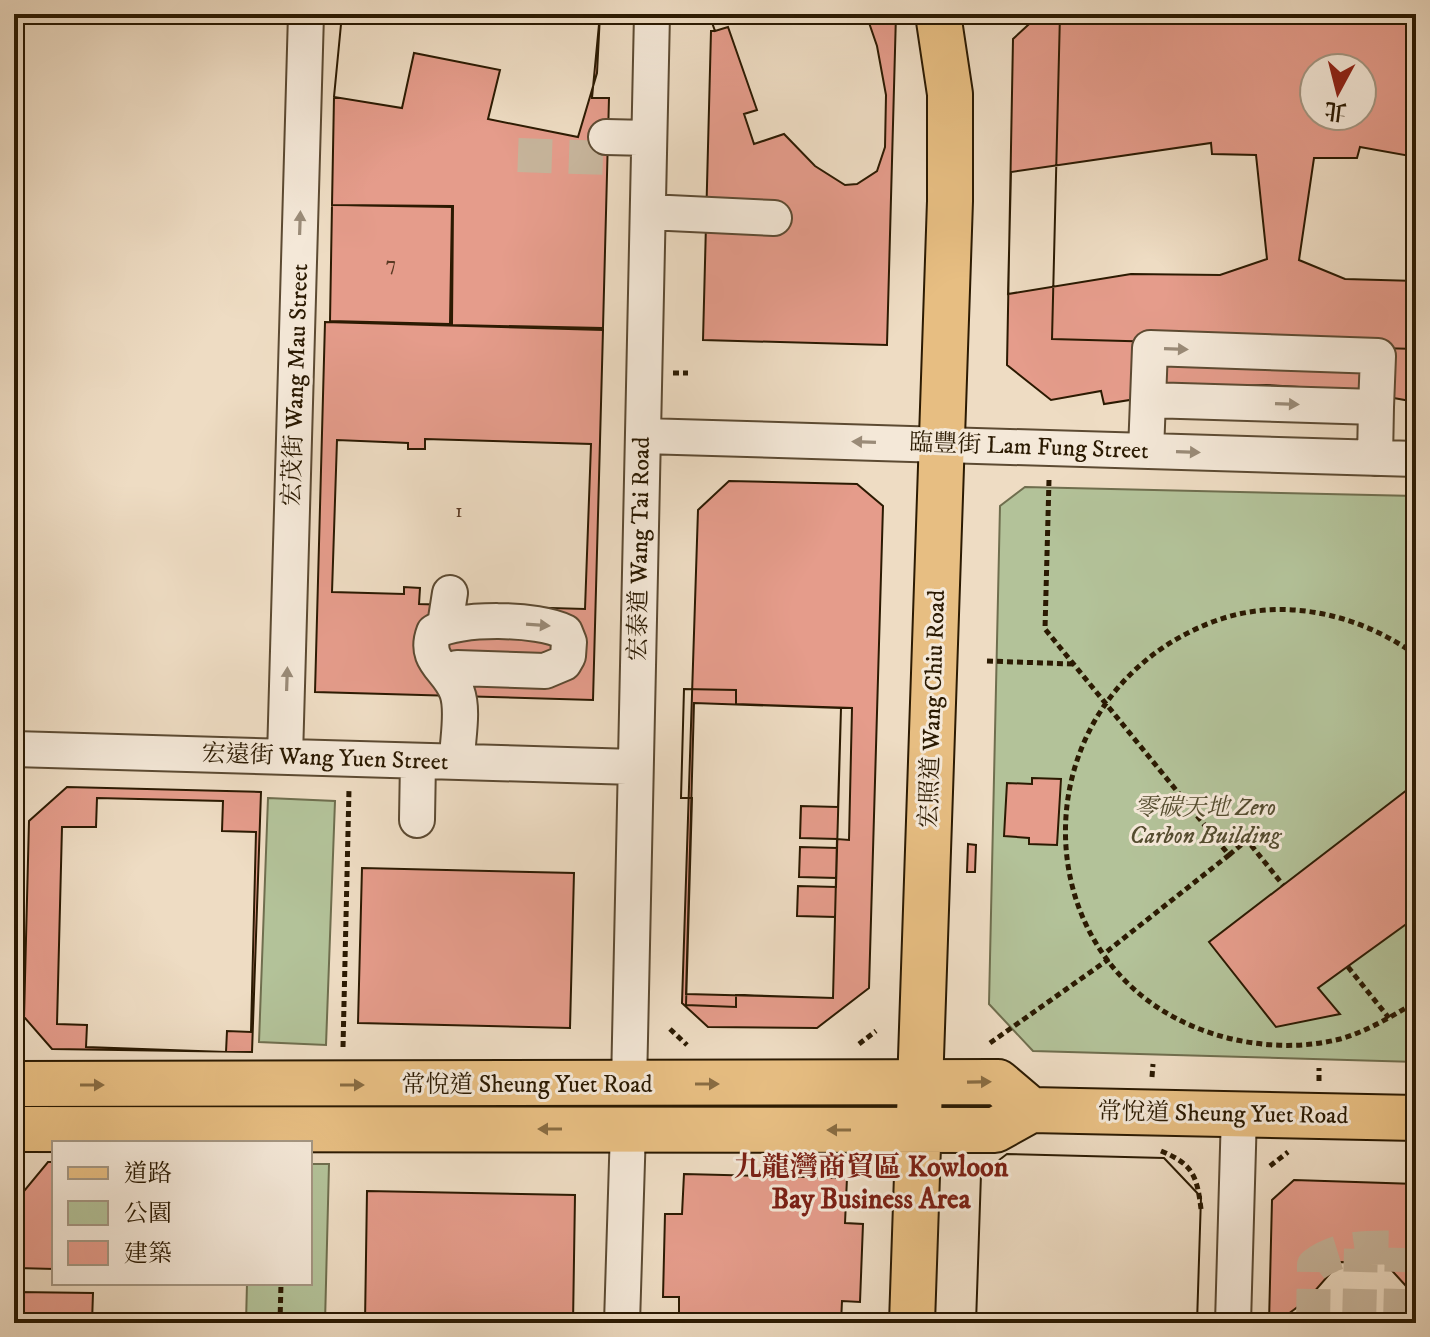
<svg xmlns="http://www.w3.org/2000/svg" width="1430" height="1337" font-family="'IM FELL DW Pica','Noto Serif TC',serif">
<rect width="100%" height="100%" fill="#eedcc3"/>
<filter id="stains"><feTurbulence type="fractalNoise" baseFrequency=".0025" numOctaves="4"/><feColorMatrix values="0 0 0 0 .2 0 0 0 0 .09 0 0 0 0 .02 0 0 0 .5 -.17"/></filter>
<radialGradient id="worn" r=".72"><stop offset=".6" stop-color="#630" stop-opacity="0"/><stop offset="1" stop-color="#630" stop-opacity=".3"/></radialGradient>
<path fill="#b3c299" stroke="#6f6e4e" stroke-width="2" d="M 1025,487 L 1416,496 L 1416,1062 L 1033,1051 L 989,1004 L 1000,506 Z
M 268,798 L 335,801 L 326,1045 L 259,1042 Z
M 310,1164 L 329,1164 L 325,1323 L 246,1323 L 247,1283 L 310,1283 Z"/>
<path fill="#e59c8b" stroke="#2b1a02" stroke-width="2" fill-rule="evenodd" d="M 342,14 L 600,14 L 597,73 L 578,137 L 488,119 L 500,70 L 414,53 L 402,108 L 334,97 Z
M 342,14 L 600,14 L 592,98 L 609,98 L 603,328 L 452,325 L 453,206 L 332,205 L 334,97 Z
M 709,14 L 896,14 L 887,345 L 703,340 L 711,31 L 715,31 Z
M 709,14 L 866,14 L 877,46 L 886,95 L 885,147 L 877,171 L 857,184 L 845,185 L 815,166 L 784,134 L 754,144 L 744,114 L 757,110 L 728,27 L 715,31 Z
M 1040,14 L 1416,14 L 1416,402 L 1349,390 L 1266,385 L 1212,387 L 1104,404 L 1101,391 L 1051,400 L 1007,365 L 1013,39 ZM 1314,68 L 1362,68 L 1362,116 L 1314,116 Z
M 1060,14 L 1416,14 L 1416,349 L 1052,339 ZM 1314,68 L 1362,68 L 1362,116 L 1314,116 Z
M 1060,14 L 1416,14 L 1416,349 L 1052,339 ZM 1314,68 L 1362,68 L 1362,116 L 1314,116 Z
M 1211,143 L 1212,154 L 1256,155 L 1267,259 L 1220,275 L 1131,274 L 1008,294 L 1011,172 Z
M 1360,147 L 1416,157 L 1416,281 L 1345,279 L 1299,260 L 1314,158 L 1357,158 Z
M 332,205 L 452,207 L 450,324 L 330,321 Z
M 325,322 L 603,330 L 593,700 L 315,692 Z
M 425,439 L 591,444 L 585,609 L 419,604 L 420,588 L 404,587 L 404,594 L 332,592 L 337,440 L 408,443 L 408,449 L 425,449 Z
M 729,481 L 857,484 L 883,506 L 869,988 L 817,1028 L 708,1027 L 682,1003 L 698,510 Z
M 684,689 L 736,690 L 736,704 L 841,708 L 838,807 L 801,806 L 800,838 L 837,839 L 833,998 L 736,995 L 736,1007 L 686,1005 L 692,798 L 681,798 Z
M 684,689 L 736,690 L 736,704 L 852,708 L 849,840 L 837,839 L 837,848 L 800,847 L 799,877 L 836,878 L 833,998 L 736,995 L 736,1007 L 686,1005 L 692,798 L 681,798 Z
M 694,703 L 841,708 L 836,887 L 798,886 L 797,916 L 835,917 L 833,998 L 686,994 Z
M 1032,778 L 1061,779 L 1057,845 L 1029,844 L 1029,838 L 1004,836 L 1007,783 L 1032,784 Z
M 1416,783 L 1416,917 L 1318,988 L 1340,1014 L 1276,1027 L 1209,942 Z
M 67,787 L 261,792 L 252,1052 L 52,1049 L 24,1017 L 29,821 Z
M 97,798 L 223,801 L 222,831 L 256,832 L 251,1032 L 227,1031 L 226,1052 L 86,1047 L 87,1025 L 57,1024 L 62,827 L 96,827 Z
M 968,844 L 976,845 L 975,872 L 967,872 Z
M 362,868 L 574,873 L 570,1028 L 358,1023 Z
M 1007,1154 L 1164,1158 L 1201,1197 L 1197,1323 L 976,1323 L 981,1174 Z
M 1007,1154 L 1164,1158 L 1201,1197 L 1197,1323 L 976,1323 L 981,1174 Z
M 48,1162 L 54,1162 L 54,1269 L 17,1268 L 19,1197 Z
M 684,1174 L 847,1178 L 845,1223 L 863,1224 L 860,1302 L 842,1301 L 841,1323 L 679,1323 L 679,1297 L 663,1297 L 665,1214 L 682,1214 Z
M 1294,1180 L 1416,1184 L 1416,1323 L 1269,1323 L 1272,1200 Z
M 367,1191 L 575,1195 L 573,1323 L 365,1323 Z
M 1340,1262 L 1385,1263 L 1416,1297 L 1416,1323 L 1276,1323 L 1307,1300 Z
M 17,1292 L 93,1293 L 92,1323 L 16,1323 Z"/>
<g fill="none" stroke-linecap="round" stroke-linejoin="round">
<path stroke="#c7b59c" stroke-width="34" stroke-dasharray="34 17" stroke-linecap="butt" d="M 518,155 L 607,158
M 1313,1323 L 1314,1265 C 1343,1243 1381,1248 1416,1248
M 1359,1323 L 1361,1249
M 1400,1323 L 1402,1248"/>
<g stroke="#5c4a32" stroke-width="38">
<path id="minor" d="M 606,137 L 649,138
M 648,212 L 774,218
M 1148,400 L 1150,348 L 1378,356 L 1376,407
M 643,436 L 1416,459
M 1146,451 L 1148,400 L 1376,407 L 1375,458
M 445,625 L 450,593
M 450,677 L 457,668 L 545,671 L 564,663 L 568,656 L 569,642 L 565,632 C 539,618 458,617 434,632 C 423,661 448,668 457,692 C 464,711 457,741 457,761
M 14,749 L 635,767
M 285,757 L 306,14
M 417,820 L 418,761
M 629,1085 L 652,14
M 622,1323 L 628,1129
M 1233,1323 L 1239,1113"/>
</g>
<g stroke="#2b1a02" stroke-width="48">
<path id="major" d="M 14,1084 L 998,1082 L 1031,1110
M 14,1129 L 995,1130 L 1031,1110 L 1416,1118
M 912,1323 L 950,201 L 950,94 L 938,14"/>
</g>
<path stroke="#2b1a02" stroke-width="5" stroke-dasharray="6 4" stroke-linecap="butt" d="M 673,373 L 688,373
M 1049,480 L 1045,629 L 1229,855 L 1105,953
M 1416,655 C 1359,614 1283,596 1215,621 C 1008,698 1018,989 1232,1039 C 1267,1047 1305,1048 1340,1039 C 1368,1031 1392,1016 1416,1002
M 987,661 L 1073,664
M 14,701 L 20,701
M 14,796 L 19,796
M 1229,855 L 1247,840 L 1283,885
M 1348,967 L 1389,1018
M 670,1029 L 687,1045
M 14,1032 L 15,1032
M 990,1043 L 1109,959
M 859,1044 L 876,1031
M 343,1047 L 349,789
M 1152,1077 L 1153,1064
M 1319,1081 L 1319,1068
M 1161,1151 C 1193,1164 1197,1176 1201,1209
M 1270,1166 L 1288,1152
M 280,1323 L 281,1283"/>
<use href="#minor" stroke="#f4e8d8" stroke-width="34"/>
<use href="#major" stroke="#e7be82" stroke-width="44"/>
</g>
<defs><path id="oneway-solid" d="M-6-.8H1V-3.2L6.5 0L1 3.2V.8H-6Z" transform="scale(2)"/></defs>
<g fill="#9a8b78">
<use href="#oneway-solid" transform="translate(300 223) rotate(-88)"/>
<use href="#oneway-solid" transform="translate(1176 349) rotate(2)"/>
<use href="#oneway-solid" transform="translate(1287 404) rotate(2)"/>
<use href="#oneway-solid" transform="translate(864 442) rotate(-178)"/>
<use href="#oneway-solid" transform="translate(1188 452) rotate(2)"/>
<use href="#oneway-solid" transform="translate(538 625) rotate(4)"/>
<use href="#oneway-solid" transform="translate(287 679) rotate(-88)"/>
</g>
<g fill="#896c42">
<use href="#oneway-solid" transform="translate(979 1082) rotate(-1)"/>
<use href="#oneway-solid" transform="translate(707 1084)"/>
<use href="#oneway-solid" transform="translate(92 1085)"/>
<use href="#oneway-solid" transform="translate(352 1085)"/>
<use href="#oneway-solid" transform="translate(550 1129) rotate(180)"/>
<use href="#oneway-solid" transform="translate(839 1130) rotate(-180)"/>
</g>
<g text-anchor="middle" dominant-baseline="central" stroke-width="6" stroke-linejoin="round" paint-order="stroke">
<g font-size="20" fill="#5a3a24">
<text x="391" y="264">7</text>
<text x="459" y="511">1</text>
</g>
<g font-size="24" fill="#2b1a02" stroke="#f4e8d8">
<text transform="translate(296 385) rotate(-88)">宏茂街 Wang Mau Street</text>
<text transform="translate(1029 447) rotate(2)">臨豐街 Lam Fung Street</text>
<text transform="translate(640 549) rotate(-89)">宏泰道 Wang Tai Road</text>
<text transform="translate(933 709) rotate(-88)">宏照道 Wang Chiu Road</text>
<text transform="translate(325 758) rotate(2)">宏遠街 Wang Yuen Street</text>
<text x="527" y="1085">常悅道 Sheung Yuet Road</text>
<text transform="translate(1223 1114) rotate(1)">常悅道 Sheung Yuet Road</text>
</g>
<g font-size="24" font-style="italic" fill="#544c2f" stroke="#f4e8d8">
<text x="1205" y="808">零碳天地 Zero<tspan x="1205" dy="28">Carbon Building</tspan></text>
</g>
<g font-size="28" font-weight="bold" fill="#7a1f14" stroke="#f4e8d8">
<text x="871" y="1167">九龍灣商貿區 Kowloon<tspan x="871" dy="32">Bay Business Area</tspan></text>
</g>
</g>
<rect width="1430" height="1337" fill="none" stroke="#eedcc3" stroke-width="48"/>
<rect x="16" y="16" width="1398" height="1305" fill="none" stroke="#2b1a02" stroke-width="4"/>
<rect x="24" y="24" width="1382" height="1289" fill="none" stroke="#2b1a02" stroke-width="2"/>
<rect x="52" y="1141" width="260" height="144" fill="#f4e8d8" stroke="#a49682" stroke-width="2"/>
<rect x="68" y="1167" width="40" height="12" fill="#e7be82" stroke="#a49682" stroke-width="2"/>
<text x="124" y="1181" font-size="24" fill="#2b1a02">道路</text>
<rect x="68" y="1201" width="40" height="24" fill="#b3c299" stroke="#a49682" stroke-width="2"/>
<text x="124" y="1221" font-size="24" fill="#2b1a02">公園</text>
<rect x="68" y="1241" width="40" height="24" fill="#e59c8b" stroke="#a49682" stroke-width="2"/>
<text x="124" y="1261" font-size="24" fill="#2b1a02">建築</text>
<g transform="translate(1338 92) rotate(187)"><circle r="38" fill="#f4e8d8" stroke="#a49682" stroke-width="2"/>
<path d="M0-6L14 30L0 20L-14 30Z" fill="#8f2418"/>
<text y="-12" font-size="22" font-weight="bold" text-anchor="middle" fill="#2b1a02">北</text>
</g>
<rect width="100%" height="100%" filter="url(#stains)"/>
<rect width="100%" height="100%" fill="url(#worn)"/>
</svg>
